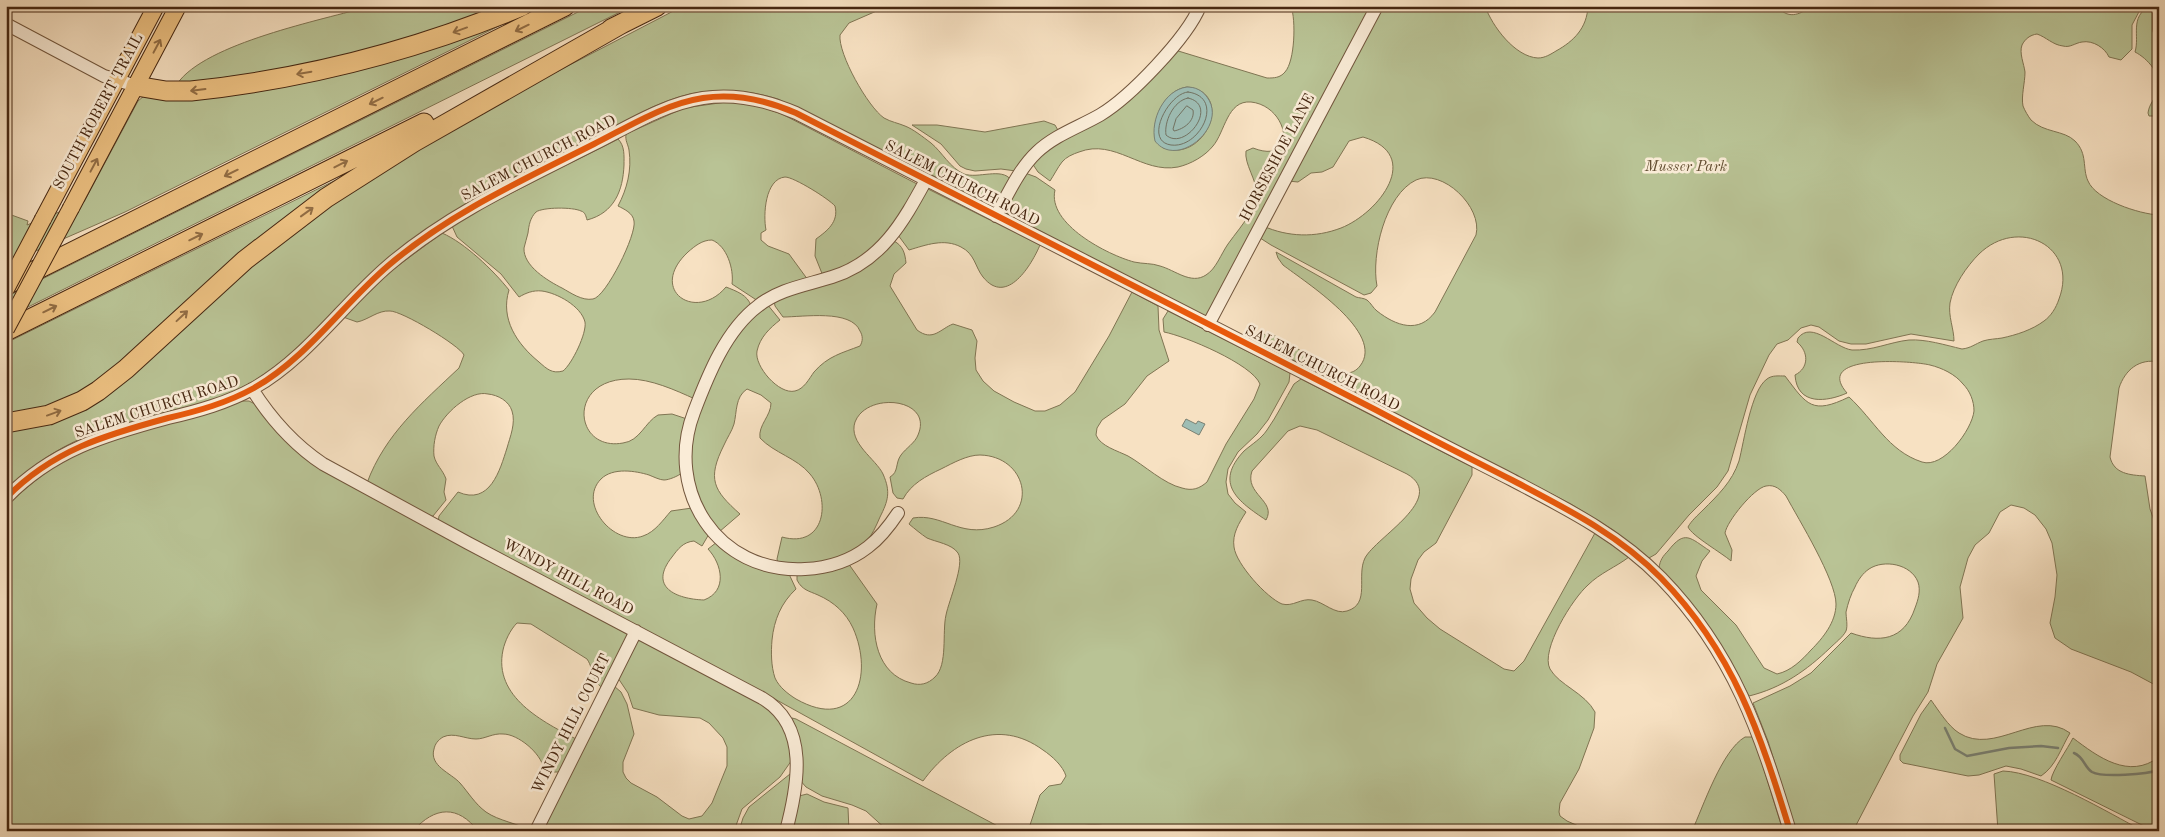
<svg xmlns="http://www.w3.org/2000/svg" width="2165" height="837" font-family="'Old Standard TT',serif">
<rect width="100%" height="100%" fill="#f7e1c2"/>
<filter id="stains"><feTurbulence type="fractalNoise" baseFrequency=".004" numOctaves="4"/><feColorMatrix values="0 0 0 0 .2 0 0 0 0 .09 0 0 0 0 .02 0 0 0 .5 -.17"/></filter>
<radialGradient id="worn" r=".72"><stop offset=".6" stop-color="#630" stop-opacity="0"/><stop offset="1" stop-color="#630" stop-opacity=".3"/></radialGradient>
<path fill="#b9c395" stroke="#807553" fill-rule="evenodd" d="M 371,6 L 508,6 L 461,24 L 315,65 L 177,84 C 205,43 322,20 371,6 Z
M 590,6 L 632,6 L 6,318 L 6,297 Z
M 683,6 L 888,6 L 849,23 L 840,35 C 838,54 868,107 884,118 C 891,122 898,123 905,126 C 913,129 923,137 931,143 C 942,152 950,168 964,174 C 978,179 1002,167 1011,180 L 995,204 L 989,205 L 778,99 C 748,90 720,88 690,94 C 655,102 623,123 592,138 C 520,175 447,208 385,261 C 341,298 306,348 257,379 C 210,409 152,414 100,431 C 65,443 33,464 6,489 L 6,428 L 47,421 L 363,180 L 489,107 Z
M 1291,6 L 1374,6 L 1207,317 L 1007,214 L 1006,207 L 1025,173 L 1036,177 L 1055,190 C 1047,224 1108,255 1134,262 C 1143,264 1152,263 1160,266 C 1175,270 1191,285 1206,275 C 1216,269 1221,254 1228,244 C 1235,234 1244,224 1250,213 C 1253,208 1256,202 1257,195 C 1257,180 1244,164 1246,151 L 1253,148 C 1299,166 1289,106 1251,102 C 1227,100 1225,132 1213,146 C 1205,156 1191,164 1178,167 C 1142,174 1115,138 1079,152 C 1073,154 1066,157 1062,162 C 1058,167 1054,175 1050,181 L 1038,172 L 1032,163 L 1043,152 L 1097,121 L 1175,50 L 1267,78 C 1274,78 1280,78 1285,72 C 1295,61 1296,20 1291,6 ZM 1187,87 C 1229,91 1212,146 1179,150 C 1174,150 1168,149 1163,148 L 1155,138 C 1152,118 1165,90 1187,87 Z
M 1380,6 L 1485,6 C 1492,26 1515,57 1538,58 C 1545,58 1551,54 1556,51 C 1574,41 1587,28 1588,6 L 1777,6 C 1787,19 1799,16 1811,6 L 2142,6 L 2132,25 L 2132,49 L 2121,60 L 2109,57 C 2105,48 2093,40 2082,42 C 2075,43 2070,48 2063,46 C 2053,45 2046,37 2037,34 C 2030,35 2025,39 2022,45 C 2019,53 2024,64 2025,72 C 2025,83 2021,96 2023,106 C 2025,111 2028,116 2031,120 C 2044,133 2064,130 2075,141 C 2088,154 2082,168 2088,181 C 2096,200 2139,214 2159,215 L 2159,362 C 2139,358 2125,370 2119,388 L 2110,457 C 2114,474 2130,475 2145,476 L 2150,509 L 2159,534 L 2159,625 L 2156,631 L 2159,649 L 2159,687 L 2131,672 L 2071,649 L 2055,638 L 2050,623 L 2055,597 L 2057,575 L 2052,543 L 2046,529 L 2035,515 L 2024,508 L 2011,505 L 2000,512 L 1989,533 L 1975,545 L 1968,558 L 1960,587 L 1963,618 L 1937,664 L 1928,692 L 1913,716 L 1853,831 L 1796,831 L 1768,741 L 1753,703 L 1790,686 L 1811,673 L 1851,633 C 1879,643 1904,641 1915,608 C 1918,600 1921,591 1918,582 C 1911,564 1884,559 1869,569 C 1863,573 1858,580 1855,587 C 1851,594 1848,603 1846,612 C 1846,617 1848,626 1846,631 C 1843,637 1835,643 1830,648 C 1807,670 1782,688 1749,696 L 1732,664 L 1659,568 C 1660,560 1663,556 1668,551 C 1685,529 1690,538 1710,551 L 1702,561 L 1696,576 L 1701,590 L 1736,625 L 1764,668 L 1777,674 C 1791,671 1802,660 1811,650 C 1823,638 1836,622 1836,604 C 1836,580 1799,520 1786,496 C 1781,490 1775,484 1766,486 C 1754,488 1727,521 1725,533 L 1732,550 L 1731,561 C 1722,553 1692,536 1688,527 C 1691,521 1698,515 1703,510 C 1718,495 1732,482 1739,461 C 1744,442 1751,390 1767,379 C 1772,375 1779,376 1785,376 C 1807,405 1812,415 1849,397 C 1874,420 1888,451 1922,462 C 1943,469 1972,430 1974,411 C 1974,401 1970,391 1963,384 C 1955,374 1942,368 1930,365 C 1914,361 1812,353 1847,393 C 1827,402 1797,406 1795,375 C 1809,368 1809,352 1797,342 L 1798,338 C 1812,320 1835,348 1852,350 C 1872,351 1890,342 1909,340 C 1926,339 1945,345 1962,349 C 1971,348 1975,344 1983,341 C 1989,339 1996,339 2002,338 C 2016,335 2032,330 2044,321 C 2051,316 2056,308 2059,299 C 2079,246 2018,216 1979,254 C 1967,266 1953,286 1950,303 C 1948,316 1954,329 1954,341 L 1911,334 L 1866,344 L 1851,344 L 1839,341 L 1819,327 L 1811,325 L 1801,328 L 1788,340 L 1777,344 L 1769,355 L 1750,395 L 1728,471 L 1717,487 L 1689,515 L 1656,554 L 1649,558 L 1613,530 L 1571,504 L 1252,340 L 1260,334 L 1273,335 L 1280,338 L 1332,370 C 1343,373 1352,376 1360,366 C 1386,333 1305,282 1283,265 L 1278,258 L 1276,252 L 1356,297 C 1359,298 1364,298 1367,300 C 1371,303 1373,308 1377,311 C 1396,326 1419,334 1435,312 L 1476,235 C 1483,207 1442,168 1416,180 C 1385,195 1371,255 1377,286 L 1371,293 L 1364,295 L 1271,245 L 1257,236 L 1263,226 C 1288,237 1315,238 1341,228 C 1379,213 1424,155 1363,137 L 1349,141 L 1333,167 L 1322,172 L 1311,173 L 1298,182 L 1288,181 Z
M 2150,6 L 2157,6 L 2155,29 L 2159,39 L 2159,116 L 2149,116 L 2148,113 C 2149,104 2155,99 2158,91 C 2163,75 2147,58 2135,52 C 2140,36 2129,17 2150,6 Z
M 523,14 L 125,212 L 6,264 L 6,213 L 28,221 L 27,225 L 84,202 L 138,101 L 144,96 L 166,97 Z
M 726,102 L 755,105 L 782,114 L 917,184 C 916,192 910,201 905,208 C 885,245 863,263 823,276 L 815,256 L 816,239 C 827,231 839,222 835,206 C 829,199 794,177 785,177 C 765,179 763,215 766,230 L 761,233 L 761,240 L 768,246 L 789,254 L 808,280 L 778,290 L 758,301 L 732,284 C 734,269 727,246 712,240 C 702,240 695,246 688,252 C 647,290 696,323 726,287 C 736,291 748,295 751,306 C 724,331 709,366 695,399 C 675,390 651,379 629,379 C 566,379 574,452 623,443 C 640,441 645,422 658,415 L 672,414 L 687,419 L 682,443 L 682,473 C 678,476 669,480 664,480 C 660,480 654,477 649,475 C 636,471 613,467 601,479 C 577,503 614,547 643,536 C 655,532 663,520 671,511 L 692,508 L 709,534 L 702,546 L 694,541 C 683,542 678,549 672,557 C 648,587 676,599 704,600 C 728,591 722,564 708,549 L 717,542 C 739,559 761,570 789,574 L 796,589 C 781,603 774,620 772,640 C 771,652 771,666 775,678 C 779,687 788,694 796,699 C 856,733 874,675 853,628 C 846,613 834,602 818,595 C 809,591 802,590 797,580 L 797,574 L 824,571 L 848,563 L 877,604 C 870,635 877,674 911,683 C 920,686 928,684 935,677 C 948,665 942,632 946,615 C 949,600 965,564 958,553 C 952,544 936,542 927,538 C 921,534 915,529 909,524 L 913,518 C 942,513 960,538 994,527 C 1040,512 1026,456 980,455 C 967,455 953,463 941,469 C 926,476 911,484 903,499 L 897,498 L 893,493 L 890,477 C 899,472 895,463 901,455 C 906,448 915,443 918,435 C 934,398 867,391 855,422 C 848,443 876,459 883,474 C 891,492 888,501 880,517 C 876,526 872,536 865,543 C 844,565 806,568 778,564 L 777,559 L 782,537 C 825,549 832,500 810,474 C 797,458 774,453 760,438 C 758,425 771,416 771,403 L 761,395 L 747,389 C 735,397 737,412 734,424 C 732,431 727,438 724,445 C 707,479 713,490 740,514 L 719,532 C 671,482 689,423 718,368 C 730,344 743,324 764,307 L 767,304 L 780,320 C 770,328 760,337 757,351 C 754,366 779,395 795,391 C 804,389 809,379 814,372 C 828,356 842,353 860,346 C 863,341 863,336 860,331 C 851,309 803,317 783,317 L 775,306 L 774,300 L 852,274 L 873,261 L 894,241 C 903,246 905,253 906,263 L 894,274 L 890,286 L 917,330 C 933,342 940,329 953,324 L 972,330 L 977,341 L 975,358 L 976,370 L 983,381 L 994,391 L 1014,402 L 1035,411 L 1045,411 L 1060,405 L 1075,392 L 1109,336 L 1132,292 L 1158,306 L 1159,330 L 1169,361 L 1147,376 L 1125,404 L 1102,420 L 1097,428 L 1096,435 C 1100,446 1118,451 1128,456 C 1144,465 1164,484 1182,488 C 1192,491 1199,489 1207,482 L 1226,444 L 1254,399 L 1260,384 C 1252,364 1185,336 1164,332 L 1163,319 L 1168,311 L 1290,373 L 1289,382 L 1268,420 L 1257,434 L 1238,452 L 1228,469 L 1226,482 L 1228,494 L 1235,503 L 1246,512 C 1239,523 1232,534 1234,547 C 1236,564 1267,598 1282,604 C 1293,607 1301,598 1312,600 C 1324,602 1335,615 1347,611 C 1371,604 1356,576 1365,558 C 1376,537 1448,498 1407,474 L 1317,430 L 1300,426 L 1288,431 L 1252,471 C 1244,494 1277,501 1266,520 C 1239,502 1213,484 1244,451 C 1252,444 1261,439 1267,430 C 1277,416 1285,399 1294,384 L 1301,379 L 1472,467 L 1472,475 L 1436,543 L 1424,552 L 1418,560 L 1411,579 L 1410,589 L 1414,603 L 1427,618 L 1440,629 L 1504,669 L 1514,671 L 1524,661 L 1595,533 L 1629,557 C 1616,567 1600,573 1588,585 C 1573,598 1540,650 1550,669 C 1559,685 1585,693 1595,712 L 1594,728 L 1579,769 L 1560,803 L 1559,812 L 1560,816 L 1567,821 L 1590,831 L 1120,831 C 1096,820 1082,826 1059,831 C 1050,833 1037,831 1028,831 L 1040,795 L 1049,786 L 1061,784 L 1066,776 C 1063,766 1052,756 1043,750 C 998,717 952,741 923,781 L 764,693 L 438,522 L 439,516 L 458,492 C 490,506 500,470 507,448 C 510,437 516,423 512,411 C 509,401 498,395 488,394 C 471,390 447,411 439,426 C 435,435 433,446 434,456 C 436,465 443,470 446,479 L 444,492 L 446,500 L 433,516 L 430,517 L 367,483 C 385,434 422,403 459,368 L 464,355 C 459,345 402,311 390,311 C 378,310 368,320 357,322 L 343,317 L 391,271 L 442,233 C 465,243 493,270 509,290 C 500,319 517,344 539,362 C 547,369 552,374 563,371 C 572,364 587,333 585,322 C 581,306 557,293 542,291 C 533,290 526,293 519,297 L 501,274 L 457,237 L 452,226 L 482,208 L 618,139 C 625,146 624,156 624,165 C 623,191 614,213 587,220 C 586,216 585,212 581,211 C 573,207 543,207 536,212 C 530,218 529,225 528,233 C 527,238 525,243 524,248 C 523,266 548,281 562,288 C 571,293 582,301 593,299 C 606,297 637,234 634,221 C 633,213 624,209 618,206 C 627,189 632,170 629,150 C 628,144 625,141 626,134 L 684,108 Z
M 1044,121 L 1055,125 L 1059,132 L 1016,171 L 1001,169 L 975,171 L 966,169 L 960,166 L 941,144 L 912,125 L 937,125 L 985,132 Z
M 344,176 L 124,366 L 71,402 L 6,418 L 6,343 Z
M 928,189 L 1040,245 C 1032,264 1007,307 983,277 C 975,267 975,254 961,247 C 944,238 926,245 909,250 L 898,235 Z
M 242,401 L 249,401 L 255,404 L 288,443 L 627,634 L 628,637 L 604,689 C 589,679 595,671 587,659 L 531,624 L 517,623 C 510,630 505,641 503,650 C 493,697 543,722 578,740 L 561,772 L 553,772 L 544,769 C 541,753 518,734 503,734 C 493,733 485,739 476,739 C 465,739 454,732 443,737 C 438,740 435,744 434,749 C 429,766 451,773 460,783 C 468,792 475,804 486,812 C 499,821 517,823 531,831 L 478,831 C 458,805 435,806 413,831 L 6,831 L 6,507 C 30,483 56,463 86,449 C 136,427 192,422 242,401 Z
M 638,640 L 641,640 L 760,702 L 781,718 L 794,757 L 780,777 L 742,809 L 734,831 L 617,831 L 603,827 L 591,831 L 542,831 L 614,686 L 621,692 L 627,704 L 634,734 L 623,762 L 623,772 L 626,778 L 631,783 L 657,797 L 682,816 L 689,819 L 702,816 L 712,803 L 727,766 L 727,747 L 723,738 L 709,723 L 700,718 L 659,715 L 633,708 L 628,693 L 618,678 Z
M 1931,700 C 1939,711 1948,726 1959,733 C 1995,756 2036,708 2070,733 C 2061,748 2056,766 2041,776 L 2021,769 L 2006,766 L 1979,775 L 1968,776 L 1903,763 L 1900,760 L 1900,755 L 1921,714 Z
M 792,718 L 796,719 L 1007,831 L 888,831 L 866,811 L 852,805 L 822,796 L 806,787 L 799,779 L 791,720 Z
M 1745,737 L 1754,737 L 1783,831 L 1692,831 C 1703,807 1722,750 1745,737 Z
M 2073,738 C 2098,757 2129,780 2159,757 L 2157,830 L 2148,828 L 2051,780 C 2052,771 2068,748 2073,738 Z
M 2003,771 C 2041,772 2109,813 2143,831 L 1998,831 L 1994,774 Z
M 794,772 L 783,831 L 739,831 L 743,818 L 749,807 L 790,774 Z
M 807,794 L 824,802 L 848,808 L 849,831 L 788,831 L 799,796 Z"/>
<path fill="#9dbdb4" stroke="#7a8173" d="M 1187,87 C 1195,87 1202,90 1207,97 C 1229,126 1177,170 1155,141 C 1150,120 1164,90 1187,87 Z
M 1186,419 L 1196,424 L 1198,421 L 1205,424 L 1199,435 L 1182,426 Z"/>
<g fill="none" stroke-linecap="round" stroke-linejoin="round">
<path stroke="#727262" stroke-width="1" d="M 1188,92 C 1226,97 1200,149 1171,145 C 1143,141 1169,93 1188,92 Z
M 1188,98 C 1220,105 1185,152 1166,135 C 1164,122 1173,101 1188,98 Z
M 1187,106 L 1193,110 C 1195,121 1184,129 1174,131 L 1173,129 L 1176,119 Z"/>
<path stroke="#7a8173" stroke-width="2.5" d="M 1945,728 L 1955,749 L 1967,756 L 2009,748 L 2041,746 L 2058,748
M 2074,753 C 2084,757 2084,767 2092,772 C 2103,778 2147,774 2159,770"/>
<g stroke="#72563d" stroke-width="14">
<path id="minor" d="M 2159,13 L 2159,29
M 6,24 L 104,76 L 136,86
M 996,216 C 1008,194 1019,169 1037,152 C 1055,135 1079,127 1100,115 C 1130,97 1187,38 1200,6
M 1208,325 L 1377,6
M 252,389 C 271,419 293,444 323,464 L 468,543 L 762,698 C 810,726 798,786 786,831
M 6,498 C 53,450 105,435 168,418 C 198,411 227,403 254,388 C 307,358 343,304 389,265 C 450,213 523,180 594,144 C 628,127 664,104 703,98 C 736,93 766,100 796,113 C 989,212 1183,311 1376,410 C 1421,434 1467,457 1512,480 C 1565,508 1618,534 1661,578 C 1734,653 1760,733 1790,831
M 898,513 C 890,525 880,538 868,547 C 850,561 827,568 805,569 C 717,574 664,490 694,412 C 708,375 726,330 758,306 C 779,289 807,285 832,277 C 881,262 903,222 926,180
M 536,831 L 636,631"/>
</g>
<g stroke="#462711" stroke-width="18">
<path id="major" d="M 71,208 L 178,6
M 43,219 L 156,6"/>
</g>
<g stroke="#462711" stroke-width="21">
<path id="highway" d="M 611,29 L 657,6
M 136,86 L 166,91 L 191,91 C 304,79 417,50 522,6
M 6,285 L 565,6
M 6,331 L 424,123
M 6,423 L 49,415 L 82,401 L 98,391 L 126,369 L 245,260 L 326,198 L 414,142 L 623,23"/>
</g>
<use href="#minor" stroke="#faecd7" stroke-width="12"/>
<use href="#major" stroke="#ecc081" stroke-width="16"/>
<use href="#highway" stroke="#ecc081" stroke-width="19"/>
<g stroke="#462711" stroke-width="18" stroke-linecap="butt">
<path id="major-bridge" d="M 6,289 L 43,219
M 6,329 L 71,208"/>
</g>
<use href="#major-bridge" stroke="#ecc081" stroke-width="16"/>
<g stroke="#faecd7" stroke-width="9">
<path id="cycleway" d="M 6,498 C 53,450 105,435 168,418 C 198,411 227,403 254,388 C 307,358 343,304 389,265 C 450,213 523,180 594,144 C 628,127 664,104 703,98 C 736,93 766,100 796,113 C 989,212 1183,311 1376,410 C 1421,434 1467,457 1512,480 C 1565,508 1618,534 1661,578 C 1734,653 1760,733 1790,831"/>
</g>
<use href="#cycleway" stroke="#e8590c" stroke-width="6"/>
</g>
<defs><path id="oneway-shaft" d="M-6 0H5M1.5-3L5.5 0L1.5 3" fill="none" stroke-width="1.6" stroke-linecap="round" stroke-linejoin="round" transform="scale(1.25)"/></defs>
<g stroke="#916c43">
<use href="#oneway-shaft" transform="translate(522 28) rotate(154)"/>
<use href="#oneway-shaft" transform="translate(460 30) rotate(160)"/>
<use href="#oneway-shaft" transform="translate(157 46) rotate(-62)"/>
<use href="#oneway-shaft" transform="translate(304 73) rotate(170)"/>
<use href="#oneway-shaft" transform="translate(198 90) rotate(173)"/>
<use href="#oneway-shaft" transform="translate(376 101) rotate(154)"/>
<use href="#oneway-shaft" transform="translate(341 164) rotate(-27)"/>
<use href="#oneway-shaft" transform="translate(94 165) rotate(-62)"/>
<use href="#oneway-shaft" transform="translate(231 173) rotate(154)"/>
<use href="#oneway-shaft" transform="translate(307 212) rotate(-36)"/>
<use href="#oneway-shaft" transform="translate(196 237) rotate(-26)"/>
<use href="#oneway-shaft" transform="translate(50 309) rotate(-26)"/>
<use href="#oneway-shaft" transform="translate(182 316) rotate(-43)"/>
<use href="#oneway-shaft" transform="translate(54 413) rotate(-20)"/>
</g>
<g text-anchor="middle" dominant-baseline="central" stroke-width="5" stroke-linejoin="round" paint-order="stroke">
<g font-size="15" fill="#462711" stroke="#faecd7">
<text transform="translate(99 112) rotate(-62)">SOUTH ROBERT TRAIL</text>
<text transform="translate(1278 158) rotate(-62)">HORSESHOE LANE</text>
<text transform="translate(539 159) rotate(-27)">SALEM CHURCH ROAD</text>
<text transform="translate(962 184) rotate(27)">SALEM CHURCH ROAD</text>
<text transform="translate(1322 369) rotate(27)">SALEM CHURCH ROAD</text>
<text transform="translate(157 408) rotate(-18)">SALEM CHURCH ROAD</text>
<text transform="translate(568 578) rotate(28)">WINDY HILL ROAD</text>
<text transform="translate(572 724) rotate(-63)">WINDY HILL COURT</text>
</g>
<g font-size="15" font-style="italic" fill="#634e32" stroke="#faecd7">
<text x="1686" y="167">Musser Park</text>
</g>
</g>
<rect width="2165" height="837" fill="none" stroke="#f7e1c2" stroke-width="25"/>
<rect x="8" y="8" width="2150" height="822" fill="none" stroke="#462711" stroke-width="2.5"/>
<rect x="12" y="12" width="2140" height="812" fill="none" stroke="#462711"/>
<rect width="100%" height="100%" filter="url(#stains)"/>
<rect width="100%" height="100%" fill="url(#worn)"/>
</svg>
